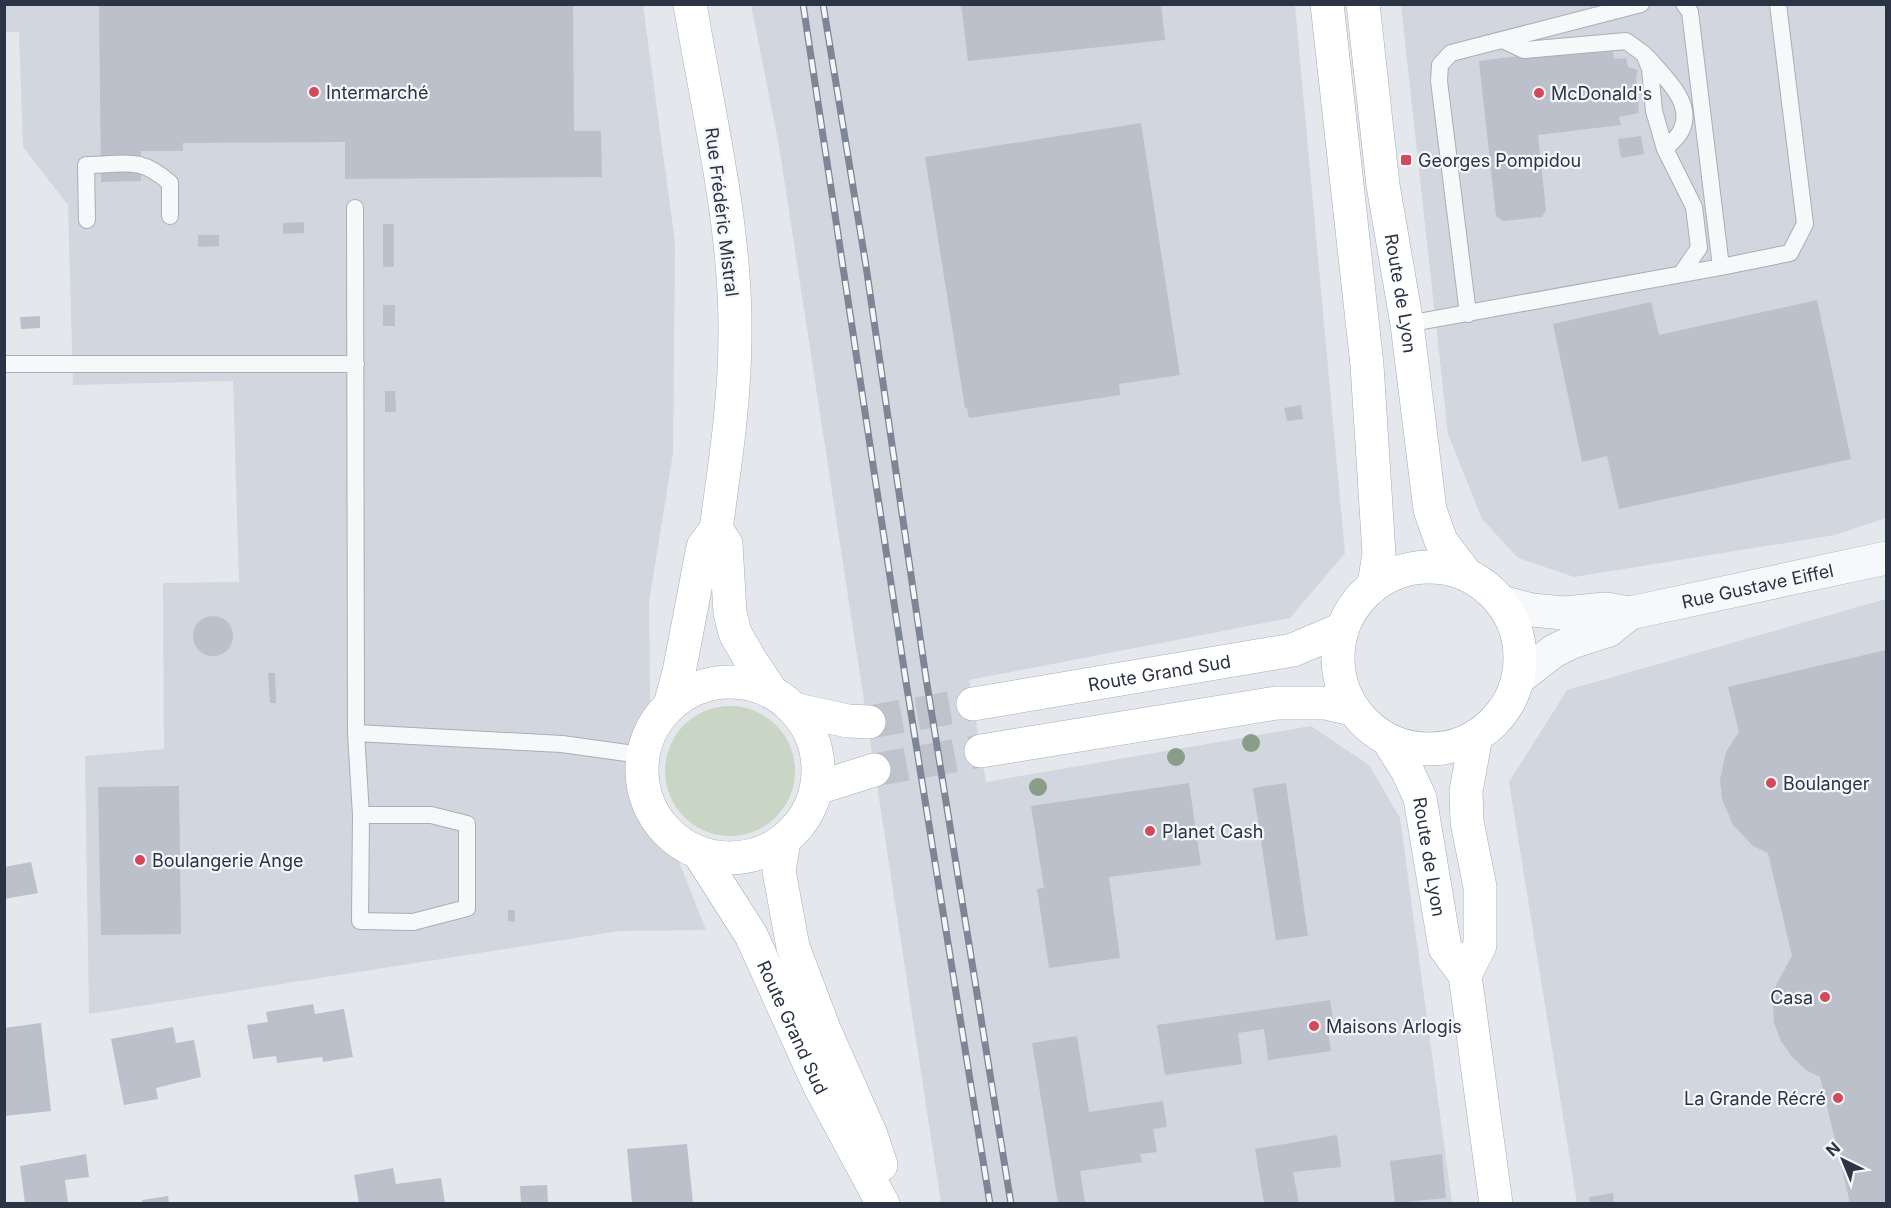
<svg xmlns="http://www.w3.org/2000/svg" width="1891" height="1208" font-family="Inter,sans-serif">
<rect width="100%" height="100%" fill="#e4e7ec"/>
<path fill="#d2d6de" d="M 4,5 L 643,5 L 675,243 L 673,453 L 649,602 L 651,791 L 706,930 L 620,931 L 89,1014 L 85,756 L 164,749 L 163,583 L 239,582 L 233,381 L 73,385 L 68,205 L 23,147 L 19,32 L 5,32 Z
M 751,5 L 1295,5 L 1345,553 L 1290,618 L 969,680 L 986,782 L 1311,726 L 1369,765 L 1400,818 L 1452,1203 L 941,1203 L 779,146 Z
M 1401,5 L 1886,5 L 1886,518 L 1835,535 L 1574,577 L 1518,558 L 1482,519 L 1448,434 Z
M 1886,599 L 1886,1203 L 1577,1203 L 1509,782 L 1567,690 Z"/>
<path fill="#c9d6c5" d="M665 771a65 65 0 1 1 130 0a65 65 0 1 1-130 0Z"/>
<path fill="#bbc0ca" d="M 99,4 L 573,4 L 574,131 L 601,131 L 602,177 L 345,179 L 345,142 L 183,143 L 183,151 L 141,151 L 141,181 L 101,182 Z
M 961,4 L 1161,4 L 1165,40 L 968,61 Z
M 1612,44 L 1614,59 L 1626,58 L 1628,67 L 1638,70 L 1636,77 L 1639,113 L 1619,117 L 1621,125 L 1538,135 L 1546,210 L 1542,217 L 1503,221 L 1496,216 L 1479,61 Z
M 1141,123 L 1180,375 L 1119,384 L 1120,395 L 969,418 L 967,408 L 965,408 L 925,157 Z
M 1641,136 L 1644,154 L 1621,158 L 1618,139 Z
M 304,222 L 304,233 L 283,234 L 283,223 Z
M 383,224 L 394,224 L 394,267 L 383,267 Z
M 198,235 L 219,235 L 219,246 L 198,247 Z
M 1817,300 L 1851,459 L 1619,509 L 1607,456 L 1582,462 L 1553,324 L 1651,302 L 1659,335 Z
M 383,305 L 395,305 L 395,326 L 383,326 Z
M 40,316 L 40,328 L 21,329 L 20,317 Z
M 385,391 L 395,391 L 396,412 L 385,412 Z
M 1301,405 L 1303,419 L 1287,421 L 1284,408 Z
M193 636a20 20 0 1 1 40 0a20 20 0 1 1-40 0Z
M 1886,650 L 1886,1203 L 1850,1203 L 1820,1077 L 1806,1070 L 1792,1057 L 1781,1041 L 1774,1023 L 1773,1004 L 1776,985 L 1792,956 L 1768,853 L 1753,846 L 1733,825 L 1722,799 L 1720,780 L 1726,752 L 1739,732 L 1728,687 Z
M 268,673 L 275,673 L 276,703 L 270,703 Z
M 1189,783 L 1201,865 L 1109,877 L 1120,958 L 1049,968 L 1037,889 L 1044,888 L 1031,806 Z
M 1286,783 L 1308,936 L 1276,940 L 1253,788 Z
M 179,786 L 181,934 L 101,935 L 98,787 Z
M 31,862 L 38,893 L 4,899 L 4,867 Z
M 508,910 L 515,910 L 515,922 L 508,921 Z
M 1330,1000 L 1333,1019 L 1326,1020 L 1331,1051 L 1268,1060 L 1264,1029 L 1238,1033 L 1242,1064 L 1165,1075 L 1157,1025 Z
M 313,1004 L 315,1014 L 344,1009 L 353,1057 L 323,1062 L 322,1057 L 277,1063 L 276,1056 L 253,1059 L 247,1025 L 268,1022 L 266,1012 Z
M 41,1023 L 51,1111 L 4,1116 L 4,1028 Z
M 173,1027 L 176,1043 L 194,1040 L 201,1077 L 156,1088 L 158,1099 L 124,1105 L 111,1039 Z
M 1077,1036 L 1089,1112 L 1163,1101 L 1167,1127 L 1153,1129 L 1157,1152 L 1140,1154 L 1142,1162 L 1080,1171 L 1085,1203 L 1058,1203 L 1032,1043 Z
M 1337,1135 L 1341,1167 L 1293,1172 L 1299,1203 L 1264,1203 L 1255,1149 Z
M 687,1144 L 693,1203 L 632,1203 L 627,1149 Z
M 86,1154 L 89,1177 L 65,1180 L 68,1203 L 25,1203 L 20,1166 Z
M 1442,1154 L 1446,1198 L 1395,1203 L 1390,1161 Z
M 393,1168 L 396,1184 L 441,1178 L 445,1203 L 359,1203 L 354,1175 Z
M 547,1185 L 548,1203 L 521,1203 L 520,1186 Z
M 1613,1193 L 1614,1203 L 1590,1203 L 1589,1197 Z
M 168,1196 L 169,1203 L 142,1203 L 142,1200 Z"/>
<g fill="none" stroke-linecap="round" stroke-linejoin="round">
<path stroke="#bfc3cb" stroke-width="33" stroke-dasharray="33 16" stroke-linecap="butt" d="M 869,722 L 973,704
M 874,770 L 981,751"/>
<g stroke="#a9aeb7" stroke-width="18">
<path id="lane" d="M 1503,40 L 1524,50 L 1626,41 L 1644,54 L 1650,69 L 1654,111 L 1665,149 L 1694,207 L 1699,248 L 1681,274
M 1648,58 C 1664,77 1695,103 1681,131 C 1678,137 1670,144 1665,149
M 355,208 L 356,733 L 562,744 L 641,755
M 87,220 L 86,165 C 125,165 138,155 170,183 L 170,216
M 1721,267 L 1790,253 L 1805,224 L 1778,4
M 1468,314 L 1439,81 L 1440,65 L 1451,53 L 1641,4
M 1407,324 L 1721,267 L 1690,12 L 1684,4
M 4,364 L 356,364
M 356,733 L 361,815 L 360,921 L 413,922 L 467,908 L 467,824 L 431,815 L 361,815"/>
</g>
<g stroke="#a9aeb7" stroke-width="34">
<g id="street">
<path id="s1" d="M 1501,602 L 1532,610 L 1564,613 L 1606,609 L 1630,613 L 1886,558"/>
<path d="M 1519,678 L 1554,651 L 1572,642 L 1609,630 L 1630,613"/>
</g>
</g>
<g stroke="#a9aeb7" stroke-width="34">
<g id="secondary">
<path d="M 716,529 L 726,544 L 730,613 L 735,633 L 751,661 L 771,691"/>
<circle cx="730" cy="770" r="88"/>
<path id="s2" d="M 973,704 L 1293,650 L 1342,629"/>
<path d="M 670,705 L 679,672 L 703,547 L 716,529 C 725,464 735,400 735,334 C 736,224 708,113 690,4"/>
<path d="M 797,710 L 848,721 L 869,722"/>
<path d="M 981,751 L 1277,703 L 1325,703 L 1352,709"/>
<path d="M 817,788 L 874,770"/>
<path d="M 784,840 L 779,871 L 793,947 L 824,1029 L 871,1135 L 881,1165"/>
<path id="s3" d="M 700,855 L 751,935 L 820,1087 L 883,1204"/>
</g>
</g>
<g stroke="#a3abb8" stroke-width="34">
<g id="primary">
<path d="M 1327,4 L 1367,365 L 1379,554 L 1374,585"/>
<path id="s4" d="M 1363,4 L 1383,185 L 1407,324 L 1430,510 L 1441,541 L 1466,574"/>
<circle cx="1429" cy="658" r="91"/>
<path id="s5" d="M 1388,740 L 1407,770 L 1420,798 L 1445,948 L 1465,975 L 1496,1204"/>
<path d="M 1465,975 L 1480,945 L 1480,887 L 1467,822 L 1466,791 L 1476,736"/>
</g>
</g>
<use href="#lane" stroke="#f7f8fa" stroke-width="16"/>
<use href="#street" stroke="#f7f8fa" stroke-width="33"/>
<use href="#secondary" stroke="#fff" stroke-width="33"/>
<use href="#primary" stroke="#fff" stroke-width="33"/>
<g stroke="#7d8696" stroke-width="7">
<path id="rail" d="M 803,4 L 906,682 L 990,1204
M 823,4 L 866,266 L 926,678 L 1011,1204"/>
</g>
<use href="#rail" stroke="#f4f6f9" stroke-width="4.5" stroke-dasharray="14" stroke-linecap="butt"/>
</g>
<g fill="#899d89">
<circle cx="1251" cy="743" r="9"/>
<circle cx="1176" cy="757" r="9"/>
<circle cx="1038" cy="787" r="9"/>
</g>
<g fill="#d1495b" stroke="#f4f6f9" stroke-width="2">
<circle cx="314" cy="92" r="6"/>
<circle cx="1539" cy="93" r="6"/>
<rect x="1400" y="154" width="12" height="12" rx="3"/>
<circle cx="1771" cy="783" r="6"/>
<circle cx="1150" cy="831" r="6"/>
<circle cx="140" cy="860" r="6"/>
<circle cx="1825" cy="997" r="6"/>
<circle cx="1314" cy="1026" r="6"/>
<circle cx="1838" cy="1098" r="6"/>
</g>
<g text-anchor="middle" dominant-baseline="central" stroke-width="4.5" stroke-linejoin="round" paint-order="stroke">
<g font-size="18" fill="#2b3445" stroke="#f4f6f9" text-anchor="start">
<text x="326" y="92">Intermarché</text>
<text x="1551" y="93">McDonald's</text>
<text x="1418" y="160">Georges Pompidou</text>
<text x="1783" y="783">Boulanger</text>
<text x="1162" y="831">Planet Cash</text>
<text x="152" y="860">Boulangerie Ange</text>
<text x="1813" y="997" text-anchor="end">Casa</text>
<text x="1326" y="1026">Maisons Arlogis</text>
<text x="1826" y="1098" text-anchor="end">La Grande Récré</text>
</g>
<g font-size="18" fill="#2b3445" stroke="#f4f6f9">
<text transform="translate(722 212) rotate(83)">Rue Frédéric Mistral</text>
<text stroke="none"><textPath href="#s4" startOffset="292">Route de Lyon</textPath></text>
<text stroke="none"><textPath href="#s1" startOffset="261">Rue Gustave Eiffel</textPath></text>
<text stroke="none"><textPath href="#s2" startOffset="189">Route Grand Sud</textPath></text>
<text stroke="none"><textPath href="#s5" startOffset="126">Route de Lyon</textPath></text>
<text stroke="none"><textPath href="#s3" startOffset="196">Route Grand Sud</textPath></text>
</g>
</g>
<rect width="1891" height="1208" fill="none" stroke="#2b3445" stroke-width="12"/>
<g transform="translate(1843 1160) rotate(317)" stroke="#f4f6f9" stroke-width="4.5" paint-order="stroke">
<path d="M0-4.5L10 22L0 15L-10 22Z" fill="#2b3445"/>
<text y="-9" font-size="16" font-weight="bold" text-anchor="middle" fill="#2b3445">N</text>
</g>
</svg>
